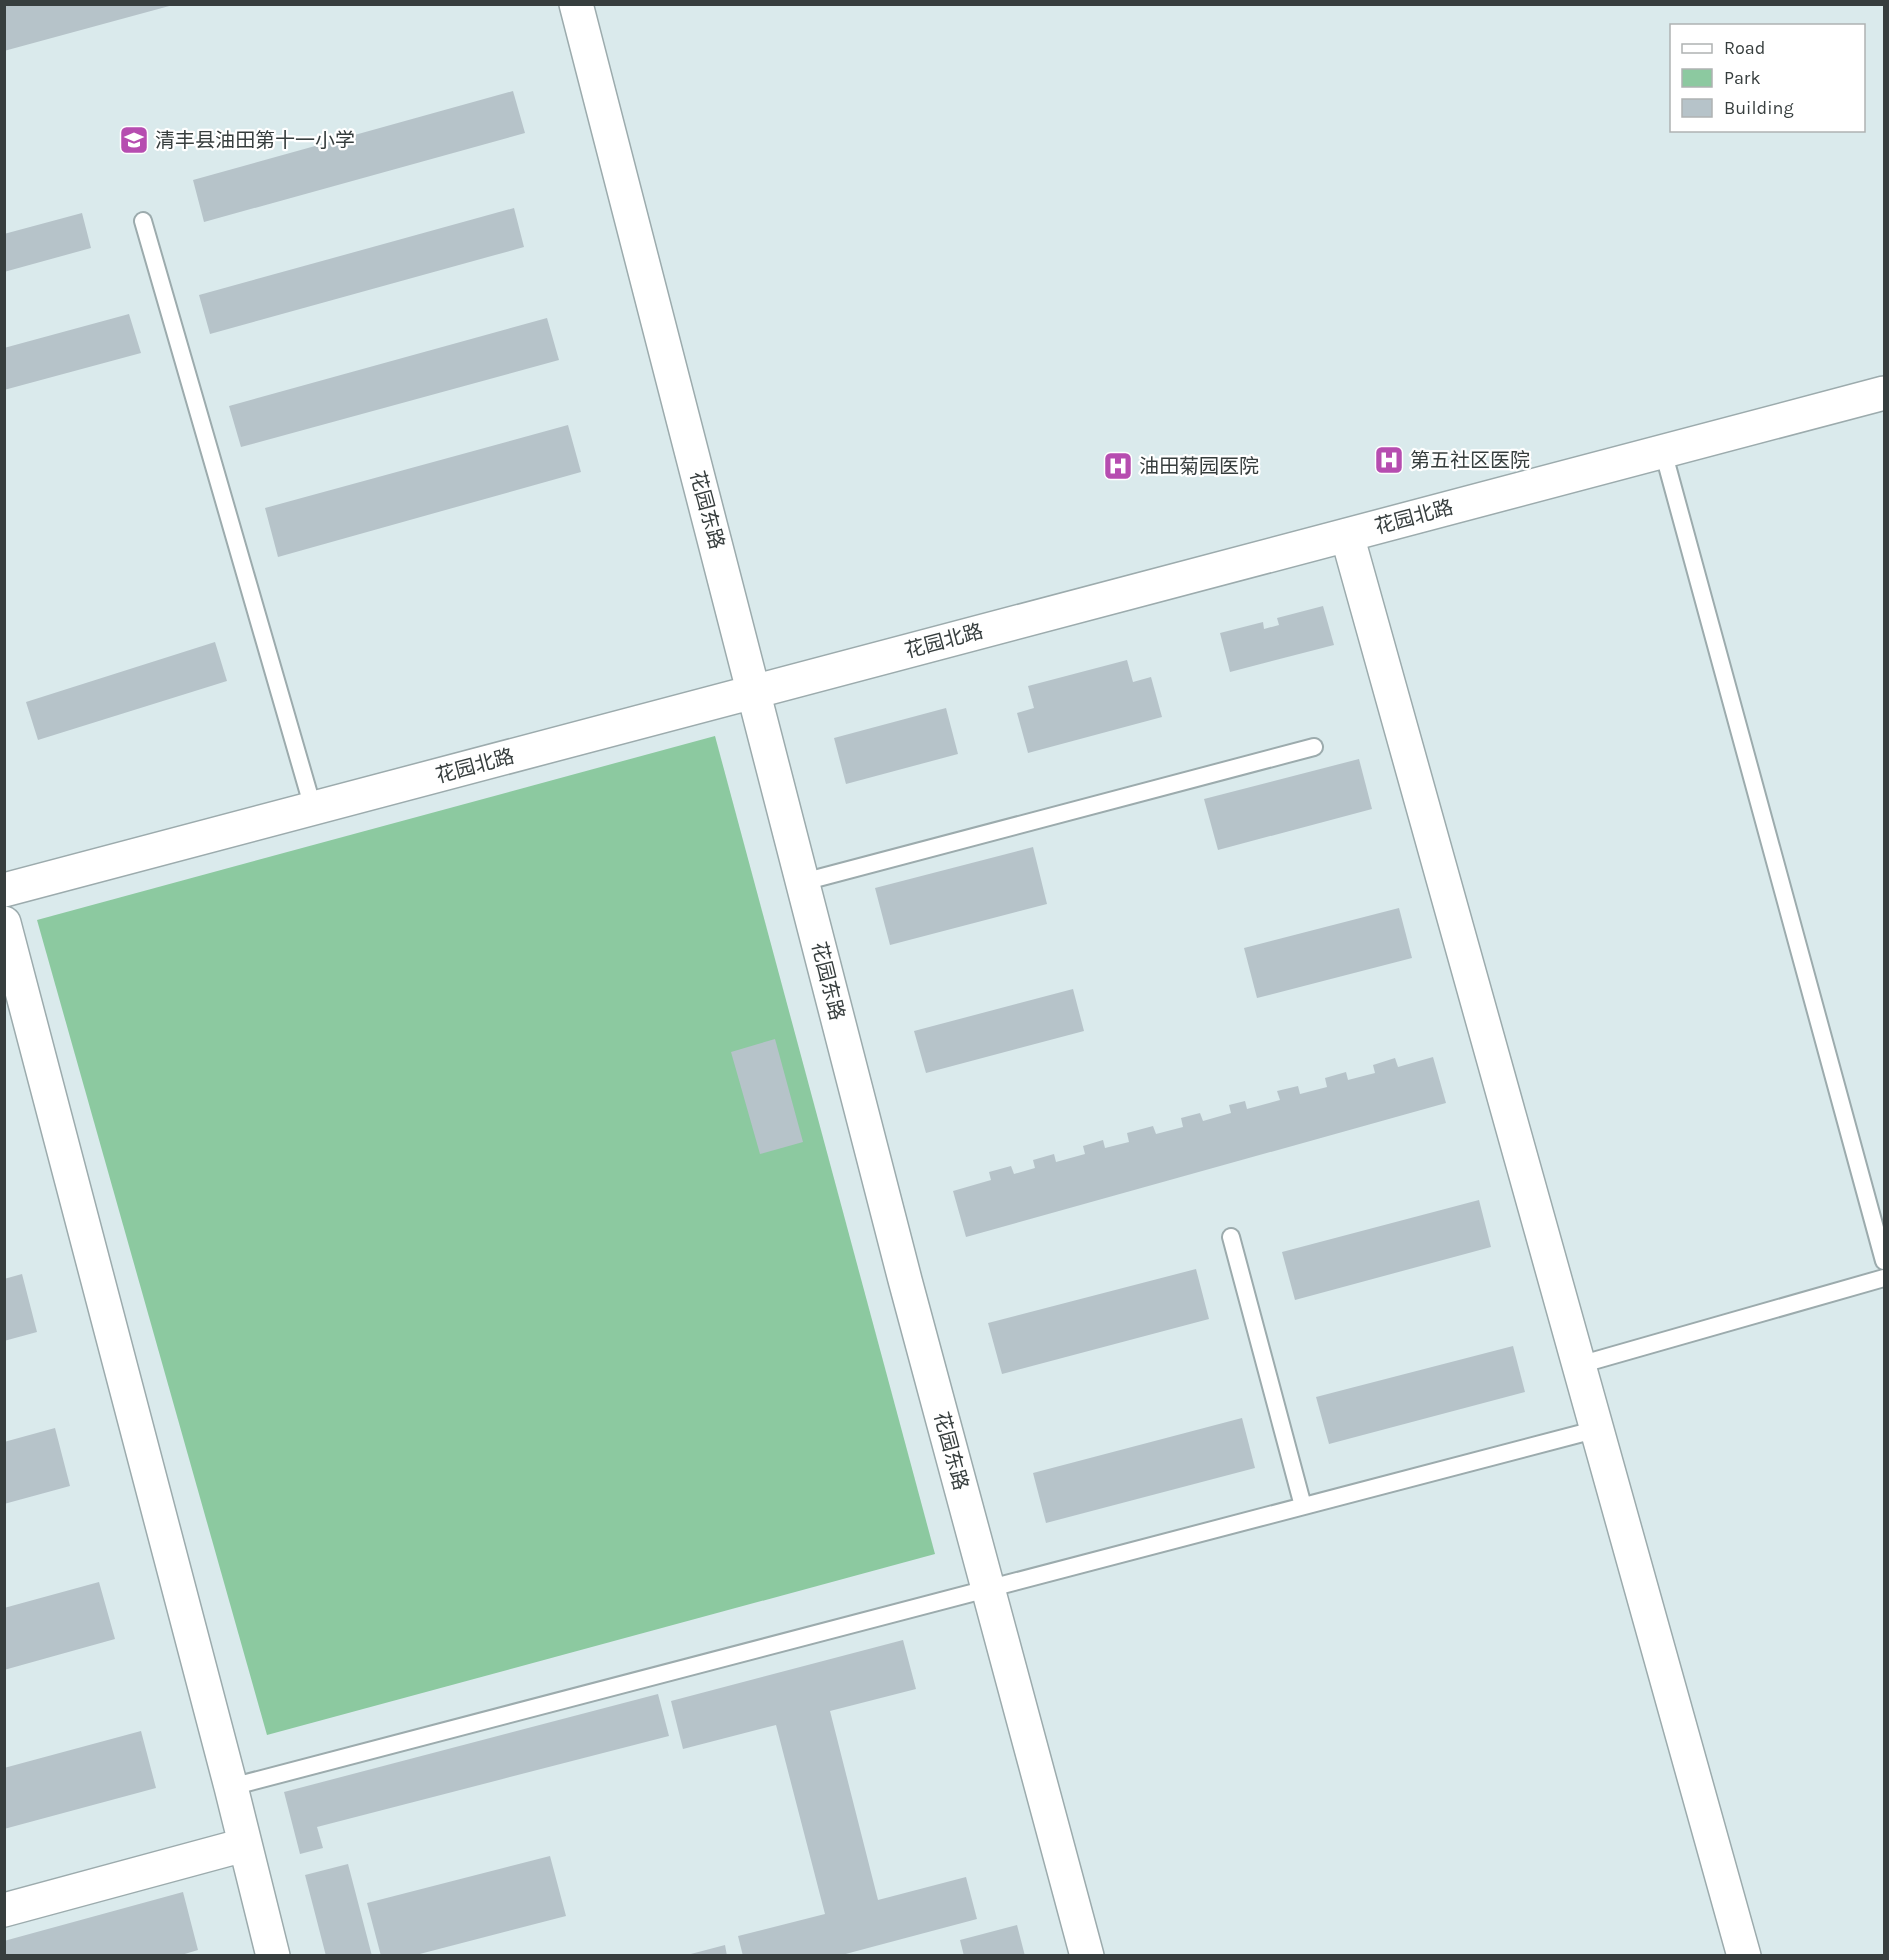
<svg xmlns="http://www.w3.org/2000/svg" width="1889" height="1960" font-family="Karla,'Noto Sans SC',sans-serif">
<rect width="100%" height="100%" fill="#daeaec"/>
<path fill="#8cc9a0" d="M 715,736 L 935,1554 L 267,1735 L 37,920 Z"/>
<path fill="#b6c3c9" d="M 4,4 L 173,4 L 173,5 L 4,51 Z
M 513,91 L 525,133 L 204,222 L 193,180 Z
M 514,208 L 524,247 L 210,334 L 199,295 Z
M 82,213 L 91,248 L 4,272 L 4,234 Z
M 129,314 L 141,353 L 4,390 L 4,348 Z
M 547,318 L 559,360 L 241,447 L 229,406 Z
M 568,425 L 581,472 L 278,557 L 265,508 Z
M 1323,606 L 1334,645 L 1230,672 L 1220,633 L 1263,622 L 1264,629 L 1279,625 L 1277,618 Z
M 215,642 L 227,681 L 38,740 L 26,702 Z
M 1127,660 L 1133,682 L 1151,677 L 1162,717 L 1028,753 L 1017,713 L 1034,708 L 1028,686 Z
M 946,708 L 958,754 L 846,784 L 834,738 Z
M 1359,759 L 1372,809 L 1218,850 L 1204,799 Z
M 1033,847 L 1047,904 L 890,945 L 875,888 Z
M 1399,908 L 1412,958 L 1257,998 L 1244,948 Z
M 1073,989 L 1084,1031 L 926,1073 L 914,1031 Z
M 775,1039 L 803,1142 L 760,1154 L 731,1052 Z
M 1433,1057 L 1446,1103 L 966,1237 L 953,1191 L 991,1180 L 989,1172 L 1011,1166 L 1014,1174 L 1035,1168 L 1033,1160 L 1054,1154 L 1056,1162 L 1085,1154 L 1083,1146 L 1103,1140 L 1105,1148 L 1129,1142 L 1127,1133 L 1153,1126 L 1156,1134 L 1183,1127 L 1181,1118 L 1200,1113 L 1203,1121 L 1231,1113 L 1229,1105 L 1245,1101 L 1247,1109 L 1280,1100 L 1277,1091 L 1298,1086 L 1300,1094 L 1327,1087 L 1325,1078 L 1346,1072 L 1348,1080 L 1375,1073 L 1373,1065 L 1395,1058 L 1398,1067 Z
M 1479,1200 L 1491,1247 L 1295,1300 L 1282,1252 Z
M 1196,1269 L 1209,1319 L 1002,1374 L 988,1323 Z
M 22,1274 L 37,1332 L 4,1341 L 4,1279 Z
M 1513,1346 L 1525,1392 L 1329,1444 L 1316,1397 Z
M 1242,1418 L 1255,1468 L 1046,1523 L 1033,1473 Z
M 55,1428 L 70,1486 L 4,1504 L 4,1442 Z
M 99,1582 L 115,1639 L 4,1670 L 4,1608 Z
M 903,1640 L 916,1689 L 830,1711 L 878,1900 L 966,1877 L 977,1919 L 838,1956 L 743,1956 L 738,1936 L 825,1914 L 776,1725 L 683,1749 L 671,1701 Z
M 658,1694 L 669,1736 L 317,1827 L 323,1848 L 300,1854 L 284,1792 Z
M 141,1731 L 156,1788 L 4,1829 L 4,1768 Z
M 550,1856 L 566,1916 L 412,1956 L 381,1956 L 367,1903 Z
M 348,1864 L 372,1956 L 326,1956 L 305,1875 Z
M 183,1892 L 198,1950 L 178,1956 L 4,1956 L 4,1941 Z
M 1017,1925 L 1025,1956 L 964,1956 L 960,1940 Z
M 725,1945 L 727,1956 L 687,1956 L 687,1955 Z"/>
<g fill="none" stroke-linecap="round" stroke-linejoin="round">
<g stroke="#9cabad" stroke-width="20">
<path id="service" d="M 143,221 L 313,808
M 1663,451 L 1884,1261
M 803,882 L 1314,747
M 1231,1237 L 1303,1506
M 1579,1365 L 1884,1278
M 231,1787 L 1598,1429"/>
</g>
<g stroke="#9cabad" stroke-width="36">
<path id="minor" d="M 576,4 L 905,1280 L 1087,1956
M 1347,535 L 1744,1956
M 4,890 L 1884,393
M 4,923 L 231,1787 L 273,1956
M 4,1910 L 244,1845"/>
</g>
<use href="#service" stroke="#fff" stroke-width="16"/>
<use href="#minor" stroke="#fff" stroke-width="33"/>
</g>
<defs>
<g id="school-square" transform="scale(1.5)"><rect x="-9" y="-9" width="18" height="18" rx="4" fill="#b64db0" stroke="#fff"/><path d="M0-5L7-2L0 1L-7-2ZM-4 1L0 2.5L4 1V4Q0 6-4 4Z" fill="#fff"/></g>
<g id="hospital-square" transform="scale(1.5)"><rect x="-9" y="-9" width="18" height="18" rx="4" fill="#b64db0" stroke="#fff"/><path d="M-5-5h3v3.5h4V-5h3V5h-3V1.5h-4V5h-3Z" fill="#fff"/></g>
</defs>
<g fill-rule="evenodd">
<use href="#school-square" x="134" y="140"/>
<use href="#hospital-square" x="1389" y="460"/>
<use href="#hospital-square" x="1118" y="466"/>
</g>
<g text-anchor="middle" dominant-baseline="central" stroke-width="4.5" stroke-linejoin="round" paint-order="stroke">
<g font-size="20" fill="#373e3e" stroke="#fff" text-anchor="start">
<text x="155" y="140">清丰县油田第十一小学</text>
<text x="1410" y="460">第五社区医院</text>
<text x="1139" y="466">油田菊园医院</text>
</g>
<g font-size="20" fill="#373e3e" stroke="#fff">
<text transform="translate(707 510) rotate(75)">花园东路</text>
<text transform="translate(1414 517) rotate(-15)">花园北路</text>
<text transform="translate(944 641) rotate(-15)">花园北路</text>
<text transform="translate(475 766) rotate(-15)">花园北路</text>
<text transform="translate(828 981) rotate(76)">花园东路</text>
<text transform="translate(951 1451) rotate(75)">花园东路</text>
</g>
</g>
<rect width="1889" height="1960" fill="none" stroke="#373e3e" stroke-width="12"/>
<rect x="1670" y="24" width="195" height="108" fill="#ffffff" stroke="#afb2b2" stroke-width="1.5"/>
<rect x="1682" y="44" width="30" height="9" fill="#ffffff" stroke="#afb2b2" stroke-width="1.5"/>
<text x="1724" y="54" font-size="18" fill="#373e3e">Road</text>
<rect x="1682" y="69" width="30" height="18" fill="#8cc9a0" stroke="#afb2b2" stroke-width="1.5"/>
<text x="1724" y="84" font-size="18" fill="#373e3e">Park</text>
<rect x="1682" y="99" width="30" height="18" fill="#b6c3c9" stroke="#afb2b2" stroke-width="1.5"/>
<text x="1724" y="114" font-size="18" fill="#373e3e">Building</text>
</svg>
